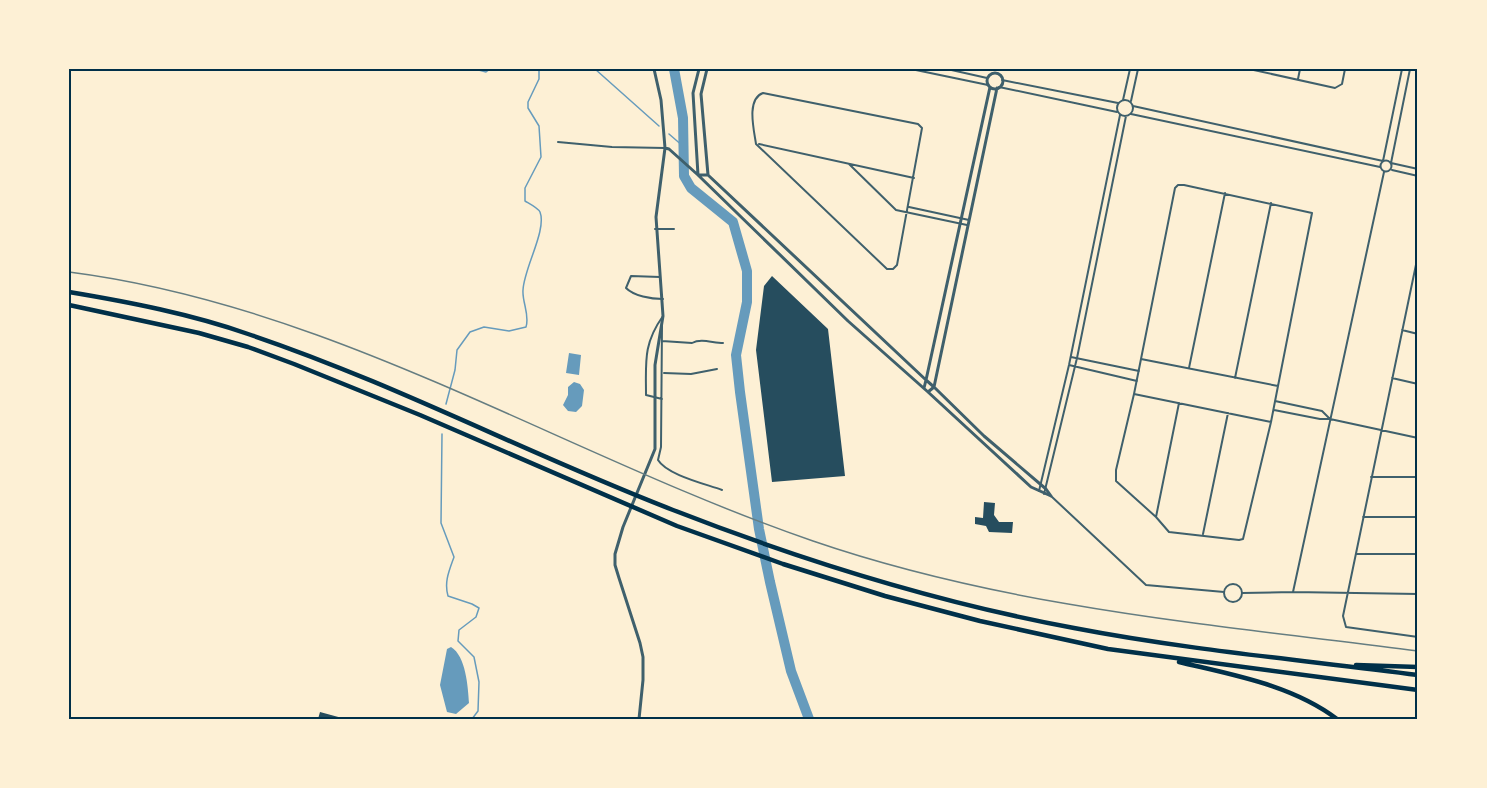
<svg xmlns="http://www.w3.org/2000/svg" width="1487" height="788" font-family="'IBM Plex Sans',sans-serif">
<rect width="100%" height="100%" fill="#fdf0d5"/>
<path fill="#669bbc" d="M 569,353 L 581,355 L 579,375 L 566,373 Z
M 574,382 L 580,384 L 584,390 L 582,406 L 576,412 L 568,411 L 563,405 L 568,395 L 568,387 Z
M 451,647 C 466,656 468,687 469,703 L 456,714 L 447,712 L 440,685 L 447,649 Z"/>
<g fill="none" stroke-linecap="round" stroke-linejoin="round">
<path stroke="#669bbc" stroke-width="1.5" d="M 475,69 L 486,72 L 490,69
M 595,69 L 659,126
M 669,134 L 684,147
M 446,404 L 455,370 L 457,350 L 470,332 L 484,327 L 509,331 L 526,327 C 530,315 522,302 523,290 C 524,268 547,230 540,212 C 538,208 530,204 525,201 L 525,188 L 541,157 L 539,126 L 528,108 L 528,102 L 539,79 L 539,69
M 442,434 L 441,523 L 454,557 C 449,571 444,582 448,596 L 472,604 L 479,608 L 476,617 L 459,630 L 458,641 L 474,657 L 479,682 L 478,711 L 472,719"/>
<path stroke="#669bbc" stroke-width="10" d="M 674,69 L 683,118 L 684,176 L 691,188 L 733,222 L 747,271 L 747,302 L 736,355 L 740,392 L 759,529 L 770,582 L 791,671 L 809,719"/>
</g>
<path fill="#264d5e" d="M 772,276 L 828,329 L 845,476 L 772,482 L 756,350 L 764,286 Z
M 984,502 L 995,503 L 994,515 L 999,522 L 1013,522 L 1012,533 L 989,532 L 986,526 L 975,524 L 975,517 L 983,518 Z
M 320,712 L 342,718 L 342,719 L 318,719 Z"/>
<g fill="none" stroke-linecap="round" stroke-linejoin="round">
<path stroke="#3f606c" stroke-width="2" d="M 911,69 L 988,85
M 947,69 L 987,78
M 1249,69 L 1335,88 L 1342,84 L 1345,69
M 1410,69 L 1391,163 L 1418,169
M 1298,79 L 1300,69
M 1002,80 L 1118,103
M 999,87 L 1117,112
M 763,93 L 918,124 L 922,128 L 897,265 L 893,269 L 887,269 L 756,144 C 754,130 746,99 763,93 Z
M1117 108a8 8 0 1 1 16 0a8 8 0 1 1-16 0Z
M 1123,100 L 1130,69
M 1131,101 L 1138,69
M 1133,106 L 1383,161 L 1402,69
M 1131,114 L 1380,167
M 558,142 L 612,147 L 665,148
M 759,144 L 914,178
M1380.5 166a5.5 5.5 0 1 1 11 0a5.5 5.5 0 1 1-11 0Z
M 849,164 L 896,210 L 967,225
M 1392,170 L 1418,176
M 909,207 L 969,220
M 655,229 L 674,229
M 1418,255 L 1343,616 L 1346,627 L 1418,637
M 660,277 L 631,276 L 626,288 C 634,296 651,299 663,299
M 662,325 L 661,447 L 658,460 C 667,475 706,484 722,490
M 1402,330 L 1418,334
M 662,341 L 692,343 C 701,338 713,343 723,343
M 1071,357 L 1139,371
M 1141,359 L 1175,188 L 1178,185 L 1184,185 L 1312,213 L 1278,386
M 1141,359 L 1278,386 L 1271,422 L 1134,394 Z
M 1069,365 L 1137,381
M 1189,368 L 1225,193
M 664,373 L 691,374 L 717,369
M 1235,378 L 1271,203
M 1392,378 L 1418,384
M 1134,394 L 1116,470 L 1116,481 L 1156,517 L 1169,532 L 1239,540 L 1243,539 L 1271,422
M 662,399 L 646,395 C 646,362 643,344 663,316
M 1275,401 L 1322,411 L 1330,419
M 1274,410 L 1320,419 L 1330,419 L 1418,438
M 1371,477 L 1418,477
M 1039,491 L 1069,365 L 1120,115
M 1044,494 L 1077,358 L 1126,116
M 1051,496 L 1146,585 L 1224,592
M 1156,517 L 1179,403
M 1363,517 L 1418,517
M 1203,534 L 1228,413
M 1356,554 L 1418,554
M1224 593a9 9 0 1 1 18 0a9 9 0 1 1-18 0Z
M 1293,592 L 1384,172
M 1242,593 L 1293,592 L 1418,594"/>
<path stroke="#3f606c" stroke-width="3" d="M 699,69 L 693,93 L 698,175 L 848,321 L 928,392 L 934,387 L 926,380 L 924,388
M 707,69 L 701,94 L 708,175 L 926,380
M987 81a8 8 0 1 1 16 0a8 8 0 1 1-16 0Z
M 665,148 L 669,149 L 698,175 L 708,175
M 926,380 L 990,87
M 928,392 L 1031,487 L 1051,496 L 1046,489 L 984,436 L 934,387 L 997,88
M 639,719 L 643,680 L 643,657 L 640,643 L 619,578 L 615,565 L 615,554 L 623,527 L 655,449 L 655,365 L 663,316 L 656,217 L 665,148 L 661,100 L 654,69"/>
<path stroke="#003049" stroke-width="4.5" d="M 69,292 C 129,302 191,314 248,334 C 394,383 530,455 673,510 C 801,560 940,603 1074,628 C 1188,650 1303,660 1418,675
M 69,305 L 199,333 L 248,347 L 294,364 L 420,415 L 677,526 L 783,564 L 885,596 L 980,621 L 1108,649 L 1418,690
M 1179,662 C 1233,675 1292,685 1337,719
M 1356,665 L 1418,667"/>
<path stroke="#657d81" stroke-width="1.5" d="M 69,272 C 335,306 563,455 813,541 C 1008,608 1215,625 1418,651"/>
</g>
<rect width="1487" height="788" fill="none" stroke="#fdf0d5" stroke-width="141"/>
<rect x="70" y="70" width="1346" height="648" fill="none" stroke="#003049" stroke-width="2"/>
</svg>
